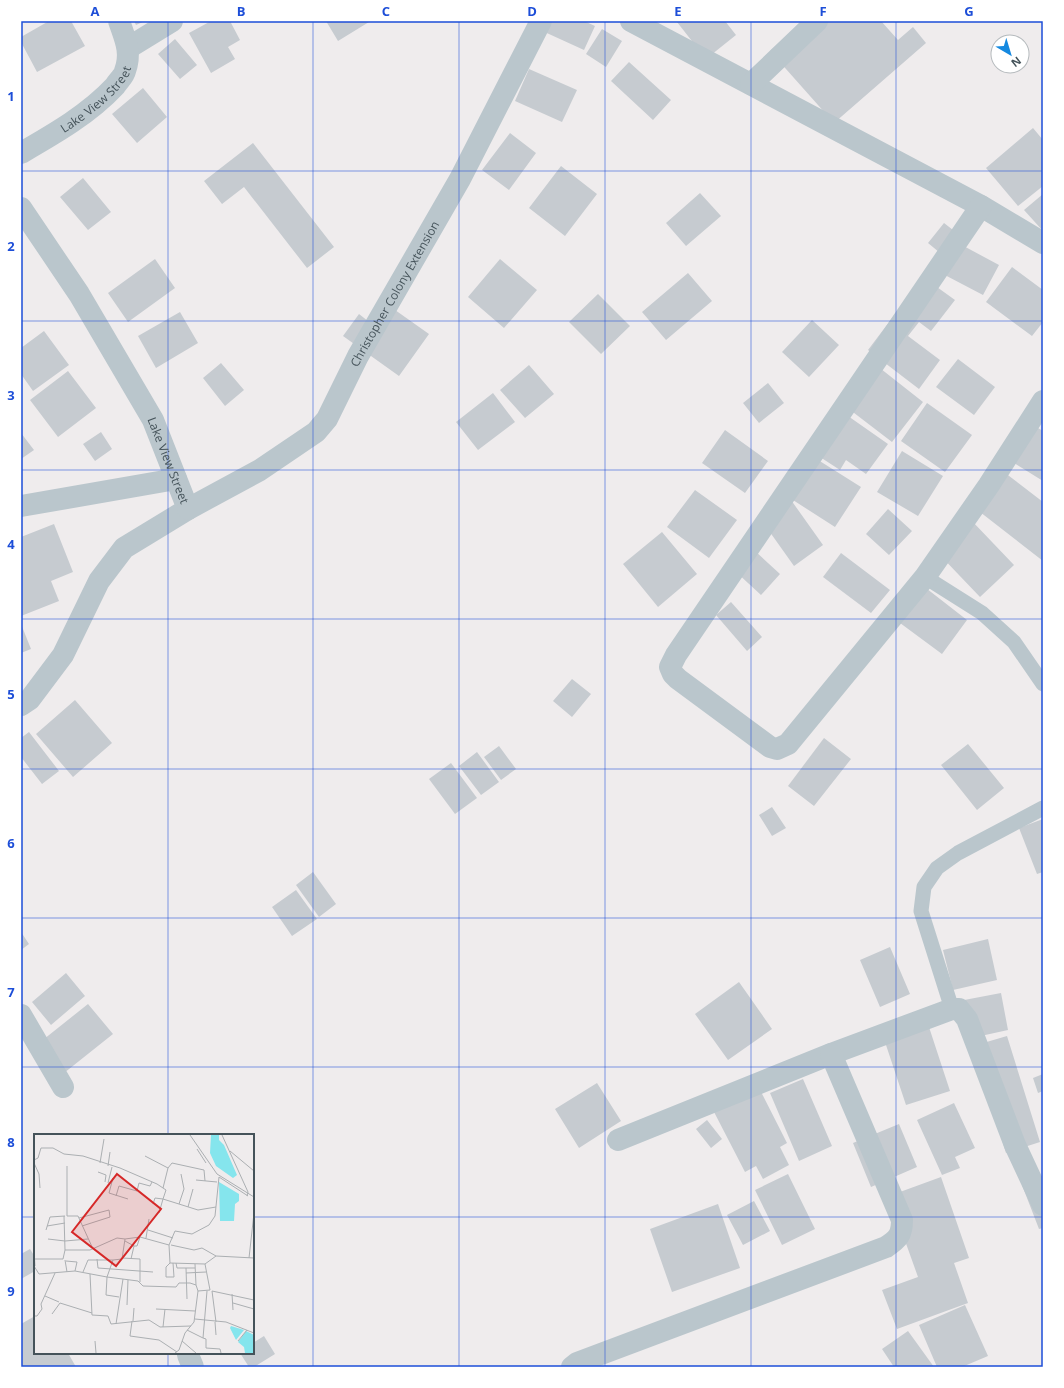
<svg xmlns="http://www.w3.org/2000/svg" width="1064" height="1388" font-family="'Open Sans',sans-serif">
<rect width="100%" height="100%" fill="#efeced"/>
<path fill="#c6cbd0" d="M 49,21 L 71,21 L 85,46 L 37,72 L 21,42 L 21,37 Z
M 134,21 L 145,21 L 136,25 Z
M 211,21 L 230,21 L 240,40 L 228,47 L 235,59 L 211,73 L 189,33 Z
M 326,21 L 368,21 L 369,22 L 338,41 Z
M 542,21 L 584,21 L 595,26 L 584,50 L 538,29 Z
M 678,21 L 725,21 L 736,35 L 706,59 L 677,22 Z
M 804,21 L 881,21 L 898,40 L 913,27 L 926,43 L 834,123 L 770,51 Z
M 602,29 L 622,41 L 606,67 L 586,54 Z
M 175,39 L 197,65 L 180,79 L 158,54 Z
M 629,62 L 671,100 L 653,120 L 611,81 Z
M 529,69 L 577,90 L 562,122 L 515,101 Z
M 143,88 L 167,117 L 137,143 L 112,114 Z
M 1033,128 L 1043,140 L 1043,186 L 1018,206 L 986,168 Z
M 510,133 L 536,153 L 509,190 L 482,170 Z
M 253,143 L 334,247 L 307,268 L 244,187 L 222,204 L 204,181 Z
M 561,166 L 597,194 L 565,236 L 529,208 Z
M 83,178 L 111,212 L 88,230 L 60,197 Z
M 700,193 L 721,216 L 686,246 L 666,223 Z
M 1043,194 L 1043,231 L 1024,210 Z
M 944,223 L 962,237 L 945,257 L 928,243 Z
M 958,243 L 999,265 L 983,295 L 941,273 Z
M 155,259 L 175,288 L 128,322 L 108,293 Z
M 500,259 L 537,290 L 504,328 L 468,297 Z
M 1012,267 L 1043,290 L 1043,322 L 1032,336 L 986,302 Z
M 688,273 L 712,301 L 666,340 L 642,312 Z
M 923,277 L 955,300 L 931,331 L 919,322 L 908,336 L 940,360 L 919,389 L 868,350 Z
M 598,294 L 630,326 L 601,354 L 569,322 Z
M 388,305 L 429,334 L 399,376 L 343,336 L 359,314 L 373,325 Z
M 180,312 L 198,343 L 156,368 L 138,336 Z
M 812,320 L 839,345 L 809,377 L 782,352 Z
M 44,331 L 69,365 L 33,391 L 21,374 L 21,348 Z
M 958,359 L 995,387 L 974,415 L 936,387 Z
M 221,363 L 244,390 L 225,406 L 203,378 Z
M 529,365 L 554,394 L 525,418 L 500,390 Z
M 876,365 L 923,402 L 892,442 L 845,406 Z
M 68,371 L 96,408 L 58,437 L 30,400 Z
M 768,383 L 784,403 L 759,423 L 743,403 Z
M 493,393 L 515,422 L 478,450 L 456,422 Z
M 927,403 L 972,435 L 945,472 L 901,441 Z
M 848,416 L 888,444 L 866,474 L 846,460 L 840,470 L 820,457 Z
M 1033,425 L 1043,431 L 1043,481 L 1011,461 Z
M 725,430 L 768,461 L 745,493 L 702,463 Z
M 101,432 L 112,449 L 95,461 L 83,444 Z
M 21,433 L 34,450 L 21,459 Z
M 902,451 L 943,476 L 918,516 L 877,492 Z
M 807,453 L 861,487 L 835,527 L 782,493 Z
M 1000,469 L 1043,502 L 1043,561 L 971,505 Z
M 695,490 L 737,520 L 709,558 L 667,527 Z
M 791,500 L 823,545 L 794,566 L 762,521 Z
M 888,509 L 912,531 L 889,555 L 866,534 Z
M 971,520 L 1014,565 L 980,597 L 937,552 Z
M 54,524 L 73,572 L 51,581 L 59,601 L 21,616 L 21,537 Z
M 662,532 L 697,574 L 658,607 L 623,564 Z
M 754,550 L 780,574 L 761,595 L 735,571 Z
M 841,553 L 890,590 L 871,613 L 823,577 Z
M 922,585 L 967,620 L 942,654 L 896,620 Z
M 731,602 L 762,637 L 747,651 L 716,615 Z
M 21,624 L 31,649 L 21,653 Z
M 572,679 L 591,694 L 572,717 L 553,701 Z
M 75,700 L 112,743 L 73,777 L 36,734 Z
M 29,732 L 59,771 L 42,784 L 21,757 L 21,738 Z
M 824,738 L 851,759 L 814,806 L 788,786 Z
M 968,744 L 1004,788 L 977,810 L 941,765 Z
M 499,746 L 516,769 L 501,780 L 484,757 Z
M 477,752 L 499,782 L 481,795 L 459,766 Z
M 451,763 L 477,798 L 455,814 L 429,779 Z
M 772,807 L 786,828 L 772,836 L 759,815 Z
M 1043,819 L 1043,872 L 1037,874 L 1019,828 Z
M 313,872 L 336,904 L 319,917 L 296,885 Z
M 296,890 L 317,919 L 292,936 L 272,907 Z
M 21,932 L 29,944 L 21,950 Z
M 988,939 L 997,980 L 953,990 L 943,950 Z
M 890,947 L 910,994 L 880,1007 L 860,960 Z
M 66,973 L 85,996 L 51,1025 L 32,1002 Z
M 739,982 L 772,1029 L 728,1060 L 695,1014 Z
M 1001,993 L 1008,1030 L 967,1039 L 959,1001 Z
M 88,1004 L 113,1034 L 59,1077 L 34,1047 Z
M 928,1024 L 950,1091 L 906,1105 L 884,1039 Z
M 1007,1036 L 1040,1142 L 1006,1153 L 973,1046 Z
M 1043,1074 L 1043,1091 L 1038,1093 L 1033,1078 Z
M 803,1079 L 832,1146 L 799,1161 L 770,1093 Z
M 597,1083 L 621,1121 L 579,1148 L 555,1109 Z
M 758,1086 L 787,1143 L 780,1147 L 789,1165 L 763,1179 L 756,1166 L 745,1172 L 713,1110 Z
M 954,1103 L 975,1148 L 955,1157 L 960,1168 L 942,1175 L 917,1120 Z
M 707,1120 L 722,1139 L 711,1148 L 696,1129 Z
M 899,1124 L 917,1167 L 871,1187 L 853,1143 Z
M 788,1174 L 815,1229 L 782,1245 L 755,1190 Z
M 941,1177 L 969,1258 L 954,1263 L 968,1303 L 897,1329 L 882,1290 L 918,1277 L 889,1196 Z
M 1043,1177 L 1043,1228 L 1039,1229 L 1022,1185 Z
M 754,1201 L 770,1231 L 743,1245 L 727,1215 Z
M 718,1204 L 740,1268 L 672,1292 L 650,1229 Z
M 30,1249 L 35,1257 L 35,1271 L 21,1279 L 21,1254 Z
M 965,1305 L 988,1356 L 962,1367 L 937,1367 L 919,1325 Z
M 35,1316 L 35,1353 L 68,1353 L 76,1367 L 21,1367 L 21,1324 Z
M 908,1331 L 934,1367 L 894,1367 L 882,1349 Z
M 264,1336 L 275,1354 L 254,1367 L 249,1367 L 240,1353 L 253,1353 L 253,1343 Z"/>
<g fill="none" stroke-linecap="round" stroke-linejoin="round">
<path stroke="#bac6cc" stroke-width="15" d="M 925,577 L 982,613 L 1014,642 L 1043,684
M 952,1009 L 921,911 L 924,887 L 937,868 L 958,853 L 1043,808"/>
<g stroke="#bac6cc" stroke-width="22">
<path d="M 631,21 L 981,206 L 1043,243"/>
<path d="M 128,48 L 172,21"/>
<path d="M 751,84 L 817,21"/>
<path id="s1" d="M 21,153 C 54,134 89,114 115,86 C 118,81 124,76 125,71 C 132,52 125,39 119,21"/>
<path d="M 981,206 L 676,655 L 670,667 L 673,674 L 678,679 L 770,747 L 777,749 L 788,744 L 925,577 L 989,485 L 1043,401"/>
<path id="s2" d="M 21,208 L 79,294 L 153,420 L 188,509 L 124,548 L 99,581 L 63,655 L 30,699 L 21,705"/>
<path d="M 21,506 L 176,479"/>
<path id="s3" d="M 188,509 L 260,470 L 316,432 L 327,419 L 358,356 L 460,179 L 541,21"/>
<path d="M 21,1015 L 63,1087"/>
<path d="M 618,1140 L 831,1054 L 952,1009 L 959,1009 L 967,1019 L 1015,1145 L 1043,1205"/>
<path d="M 188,1355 L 193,1367"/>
<path d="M 572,1367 L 577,1363 L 886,1247 C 898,1239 902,1235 902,1220 L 831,1054"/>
</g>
</g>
<path fill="none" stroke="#1d4ed8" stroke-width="1" stroke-opacity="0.55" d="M 168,21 L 168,1135M 313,21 L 313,1367M 459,21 L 459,1367M 605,21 L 605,1367M 751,21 L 751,1367M 896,21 L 896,1367M 21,171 L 1043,171M 21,321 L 1043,321M 21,470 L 1043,470M 21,619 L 1043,619M 21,769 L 1043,769M 21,918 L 1043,918M 21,1067 L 1043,1067M 21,1217 L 35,1217M 253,1217 L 1043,1217M 168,1353 L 168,1367"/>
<g text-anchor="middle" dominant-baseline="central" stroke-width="4" stroke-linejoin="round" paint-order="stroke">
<g font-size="12" fill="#45535a" stroke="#fff">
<text stroke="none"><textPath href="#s1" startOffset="93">Lake View Street</textPath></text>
<text stroke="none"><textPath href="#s3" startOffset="309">Christopher Colony Extension</textPath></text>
<text stroke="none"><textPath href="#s2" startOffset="293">Lake View Street</textPath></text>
</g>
</g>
<g transform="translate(34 1134)">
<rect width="220" height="220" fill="#efeced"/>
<path d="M 177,1 L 185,1 L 185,6 L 190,11 L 203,41 L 199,44 L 182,32 L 176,19 ZM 185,48 L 205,60 L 205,67 L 201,70 L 200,87 L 186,87 ZM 197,192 L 210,196 L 202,206 L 196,194 ZM 212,197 L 220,201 L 220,219 L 211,219 L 210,213 L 204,208 Z" fill="#85e5ed"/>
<path fill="none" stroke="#abafb2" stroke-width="1" d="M 156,1 L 183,40 L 220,63M 188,1 L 214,58 L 213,62M 163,15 L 172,29M 196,17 L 220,37M 111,22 L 134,34M 0,26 L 4,24 L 7,14 L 19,14 L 30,20 L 49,22 L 86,34 L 123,50 L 132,56 L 129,65 L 164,76 L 182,73M 0,29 L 5,40 L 6,54M 66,29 L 70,5M 33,32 L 33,82 L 44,82 L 59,115M 74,32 L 76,18M 64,38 L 72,41 L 71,48M 185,43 L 214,62M 79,44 L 75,59 L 94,65M 162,46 L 183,48M 74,49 L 78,33M 129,54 L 134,34 L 138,29 L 170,36 L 171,47M 82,62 L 85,52 L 103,57 L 105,49 L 116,52 L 118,48M 119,70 L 121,64 L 129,65 L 125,79M 145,70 L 150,55 L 147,40M 154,73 L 159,55M 30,82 L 31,116M 45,84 L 75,76 L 76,83 L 48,92M 13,92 L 31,89M 12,96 L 16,83 L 31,82M 114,96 L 139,104M 112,104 L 115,85M 14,105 L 31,107 L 54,105M 91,107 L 100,112 L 97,125M 135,111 L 136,129 L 171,130M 137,111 L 160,116 L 168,114 L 182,122M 100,112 L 103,112 L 106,103M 0,118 L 1,132M 88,124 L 106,125 L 106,148M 215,124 L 220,79M 0,125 L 29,125 L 31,116 L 56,116 L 83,104 L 91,105M 63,125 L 64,134 L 119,138M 31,126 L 33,138M 32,127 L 43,128 L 41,137M 136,129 L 132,133 L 132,143 L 140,143 L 139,129M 142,129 L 143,134 L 161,134M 161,130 L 162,151M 0,132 L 5,140 L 41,137 L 73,143 L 79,126 L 88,125 L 91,105 L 106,103 L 135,111 L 141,97 L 158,100 L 175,91 L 181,82 L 185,43M 152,134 L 153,165M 49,138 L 54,126 L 79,126M 152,139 L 172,138M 56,140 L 58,181 L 74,182 L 77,190 L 115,186 L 126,193 L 157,192M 173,157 L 169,204 L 172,205 L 172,214 L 186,215 L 187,219M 178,157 L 220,166M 178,157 L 182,188M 198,160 L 199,176M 11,162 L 25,168M 85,163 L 72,161 L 73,143 L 104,147 L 109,152 L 142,153 L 145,149 L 156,149 L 162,151 L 164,157M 199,169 L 220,175M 93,171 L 94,146M 122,175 L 161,177M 18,180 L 26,169 L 58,179M 0,182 L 3,182 L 8,175 L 7,170 L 21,139M 161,185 L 192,188 L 220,199M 98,187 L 96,202 L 125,206 L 143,218M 99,187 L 100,174M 181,188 L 182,201M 82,190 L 89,145M 129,193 L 131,175M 153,196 L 169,204M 61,207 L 62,219M 148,207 L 162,219M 204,207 L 213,196M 141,219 L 145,216 L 151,199 L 160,188 L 164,157 L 176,156 L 171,130 L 182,122 L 220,124"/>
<path fill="#d62828" fill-opacity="0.15" stroke="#d62828" stroke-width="2" d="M 83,40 L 127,75 L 82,132 L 38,98 Z"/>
<rect width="220" height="220" fill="none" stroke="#45535a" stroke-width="2"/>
</g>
<rect width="1064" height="1388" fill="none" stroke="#ffffff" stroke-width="44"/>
<g transform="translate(1010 54) rotate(142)"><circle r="19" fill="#ffffff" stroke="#b5babd"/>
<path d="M0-3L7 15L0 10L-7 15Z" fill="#1589e0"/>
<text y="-6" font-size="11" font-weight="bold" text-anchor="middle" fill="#45535a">N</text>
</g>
<rect x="22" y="22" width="1020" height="1344" fill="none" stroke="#1d4ed8" stroke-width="1.5"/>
<g font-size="13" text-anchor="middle" font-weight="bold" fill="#1d4ed8">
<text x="95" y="16">A</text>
<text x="241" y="16">B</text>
<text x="386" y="16">C</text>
<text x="532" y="16">D</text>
<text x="678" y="16">E</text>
<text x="823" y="16">F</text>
<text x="969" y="16">G</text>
<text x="11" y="101">1</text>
<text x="11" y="251">2</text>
<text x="11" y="400">3</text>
<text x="11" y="549">4</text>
<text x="11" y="699">5</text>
<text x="11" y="848">6</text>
<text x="11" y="997">7</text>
<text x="11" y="1147">8</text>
<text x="11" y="1296">9</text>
</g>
</svg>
